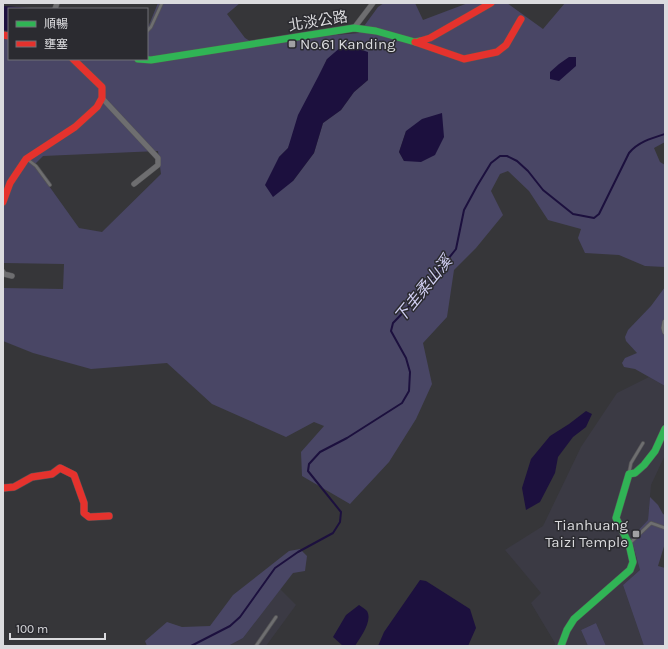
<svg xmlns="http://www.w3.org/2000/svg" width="668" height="649" font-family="Karla,'Noto Sans TC',sans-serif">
<rect width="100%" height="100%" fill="#363639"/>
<path fill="#3b3a44" d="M 649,377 L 665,386 L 665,422 L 661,430 L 665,433 L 665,455 L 651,485 L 648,520 L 631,538 L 640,570 L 623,585 L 644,646 L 606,646 L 596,623 L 581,630 L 588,646 L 555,646 L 555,643 L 531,603 L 541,593 L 505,550 L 543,526 L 581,447 L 617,393 Z
M 280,589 L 296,605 L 266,646 L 228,646 L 243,638 Z"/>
<path fill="#494665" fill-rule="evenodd" d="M 158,3 L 240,3 L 227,14 L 245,38 L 258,46 L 325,36 L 359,33 L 378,7 L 384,3 L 415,3 L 423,20 L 468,3 L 507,3 L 543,29 L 565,3 L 665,3 L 665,142 L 654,148 L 660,162 L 665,165 L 665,267 L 645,266 L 619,255 L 585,253 L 578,238 L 581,229 L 548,220 L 529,191 L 508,171 L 500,174 L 491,191 L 503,215 L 476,248 L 454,270 L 447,317 L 423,343 L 432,384 L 416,419 L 389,462 L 350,504 L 302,476 L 301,452 L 324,426 L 314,422 L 286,437 L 212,404 L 167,363 L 91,369 L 33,353 L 3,341 L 3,93 L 4,91 L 3,90 L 3,33 L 9,34 L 9,59 L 147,59 L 147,28 L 149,25 ZM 327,59 L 368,80 L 354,92 L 341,110 L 323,123 L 314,153 L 293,181 L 279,157 L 288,148 ZM 406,131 L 404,161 L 399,152 ZM 158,151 L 161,174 L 102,232 L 79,228 L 34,165 L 43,156 ZM 4,263 L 64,264 L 63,289 L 3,288 Z
M 665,287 L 665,386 L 635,369 L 624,367 L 622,363 L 625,358 L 637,353 L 626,341 L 625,337 L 628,330 L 651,306 Z
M 650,497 L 658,505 L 663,514 L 665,515 L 665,543 L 658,566 L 665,568 L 665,646 L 644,646 L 623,585 L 640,570 L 631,538 L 648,520 Z
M 300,549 L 307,556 L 305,571 L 293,573 L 243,638 L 228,646 L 147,646 L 145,641 L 167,622 L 182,627 L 210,626 L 233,595 L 289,551 Z
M 596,623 L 606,646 L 588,646 L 581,630 Z"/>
<path fill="#1c103e" d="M 3,6 L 43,9 L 9,9 L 9,31 L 3,30 Z
M 342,46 L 356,48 L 368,52 L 368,80 L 354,92 L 341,110 L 323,123 L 314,153 L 293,181 L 273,197 L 265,185 L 279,157 L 288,148 L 298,115 L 318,77 L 327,59 Z
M 569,57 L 576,57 L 576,66 L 559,81 L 550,79 L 550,72 L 559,64 Z
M 442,113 L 444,137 L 435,155 L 421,162 L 404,161 L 399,152 L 406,131 L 422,119 Z
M 586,411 L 592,414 L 586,427 L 573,437 L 558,457 L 555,473 L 540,502 L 526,510 L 522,488 L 531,459 L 550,436 L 569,424 Z
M 420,580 L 426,581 L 470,609 L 476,628 L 468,646 L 378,646 L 384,632 Z
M 359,605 C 362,607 365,609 367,611 C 373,621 360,638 355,646 L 343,646 L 333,637 L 346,615 Z"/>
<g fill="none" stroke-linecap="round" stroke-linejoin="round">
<path stroke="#1c103e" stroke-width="2" d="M 191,646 L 230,626 L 240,617 L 275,568 L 298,552 L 333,533 L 340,522 L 341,512 L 308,471 L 309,464 L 320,452 L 347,438 L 402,403 L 409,391 L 410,372 L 406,358 L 391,331 L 393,323 L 418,297 L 456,249 L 464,210 L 477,186 L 491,163 L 500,156 L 507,156 L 517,161 L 528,171 L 543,190 L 573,214 L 594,218 L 599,214 L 629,153 C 638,142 652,138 665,134"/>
<g stroke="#545456" stroke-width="4">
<path id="lane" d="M 147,31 L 151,27 L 162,3
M 27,159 L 36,166 L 50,185
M 629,473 L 631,463 L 643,443
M 630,543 L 651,523 L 665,528
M 256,646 L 276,617"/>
</g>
<g stroke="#545456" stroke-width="6">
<path id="street" d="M 55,9 L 57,3
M 354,28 L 373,3
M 102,98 L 158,158 L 158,165 L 134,184
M 3,272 L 4,274 L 12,276
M 665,322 L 664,328 L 665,332"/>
</g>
<g stroke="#545456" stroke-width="8">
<path id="fast" d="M 138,59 L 151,60 L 354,28 L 376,31 L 415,42 L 420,41
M 561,646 L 567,630 L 574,619 L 630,570 L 633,562 L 629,544 L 616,518 L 629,474 L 635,473 L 644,465 L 655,451 L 665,429"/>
</g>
<g stroke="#545456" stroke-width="8">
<path id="jam" d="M 3,35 L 9,36
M 420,41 L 430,38 L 491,3
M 415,42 L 464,59 L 497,52 L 506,45 L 521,19
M 3,202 L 10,183 L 26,159 L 75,127 L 97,107 L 102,98 L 102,87 L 73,59
M 3,488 L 14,487 L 32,477 L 52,474 L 60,468 L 74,475 L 84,503 L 84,513 L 89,517 L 109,516"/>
</g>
<use href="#lane" stroke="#6e6e70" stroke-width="2.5"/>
<use href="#street" stroke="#6e6e70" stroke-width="5"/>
<use href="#fast" stroke="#30b455" stroke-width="7"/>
<use href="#jam" stroke="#e5322d" stroke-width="7"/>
</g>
<g fill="#a1a1a4" stroke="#2b2b30" stroke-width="1.5">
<rect x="288" y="40" width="8" height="8" rx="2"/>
<rect x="632" y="530" width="8" height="8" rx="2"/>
</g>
<g text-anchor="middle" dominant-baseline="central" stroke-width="3" stroke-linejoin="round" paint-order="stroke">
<g font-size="15" fill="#dbdbde" stroke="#2b2b30">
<text transform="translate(318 21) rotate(-9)">北淡公路</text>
</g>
<g font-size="15" fill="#dbdbde" stroke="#2b2b30" text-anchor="start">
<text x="300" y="44">No.61 Kanding</text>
<text x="628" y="525" text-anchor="end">Tianhuang<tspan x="628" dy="17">Taizi Temple</tspan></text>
</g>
<g font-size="16" font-style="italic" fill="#d1cff2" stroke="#2b2b30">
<text transform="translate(423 289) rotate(-51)">下圭柔山溪</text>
</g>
</g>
<rect width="668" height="649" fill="none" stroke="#dbdbde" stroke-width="8"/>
<rect x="8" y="8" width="140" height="52" fill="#2b2b30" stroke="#717176"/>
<rect x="16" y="21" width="20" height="6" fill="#30b455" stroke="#717176"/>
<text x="44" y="28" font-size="12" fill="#dbdbde">順暢</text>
<rect x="16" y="41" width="20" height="6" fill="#e5322d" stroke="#717176"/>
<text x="44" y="48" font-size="12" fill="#dbdbde">壅塞</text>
<path d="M10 633v6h95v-6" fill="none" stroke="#dbdbde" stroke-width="2"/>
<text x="16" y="633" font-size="12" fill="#dbdbde" stroke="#2b2b30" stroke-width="3" paint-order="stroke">100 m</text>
</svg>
